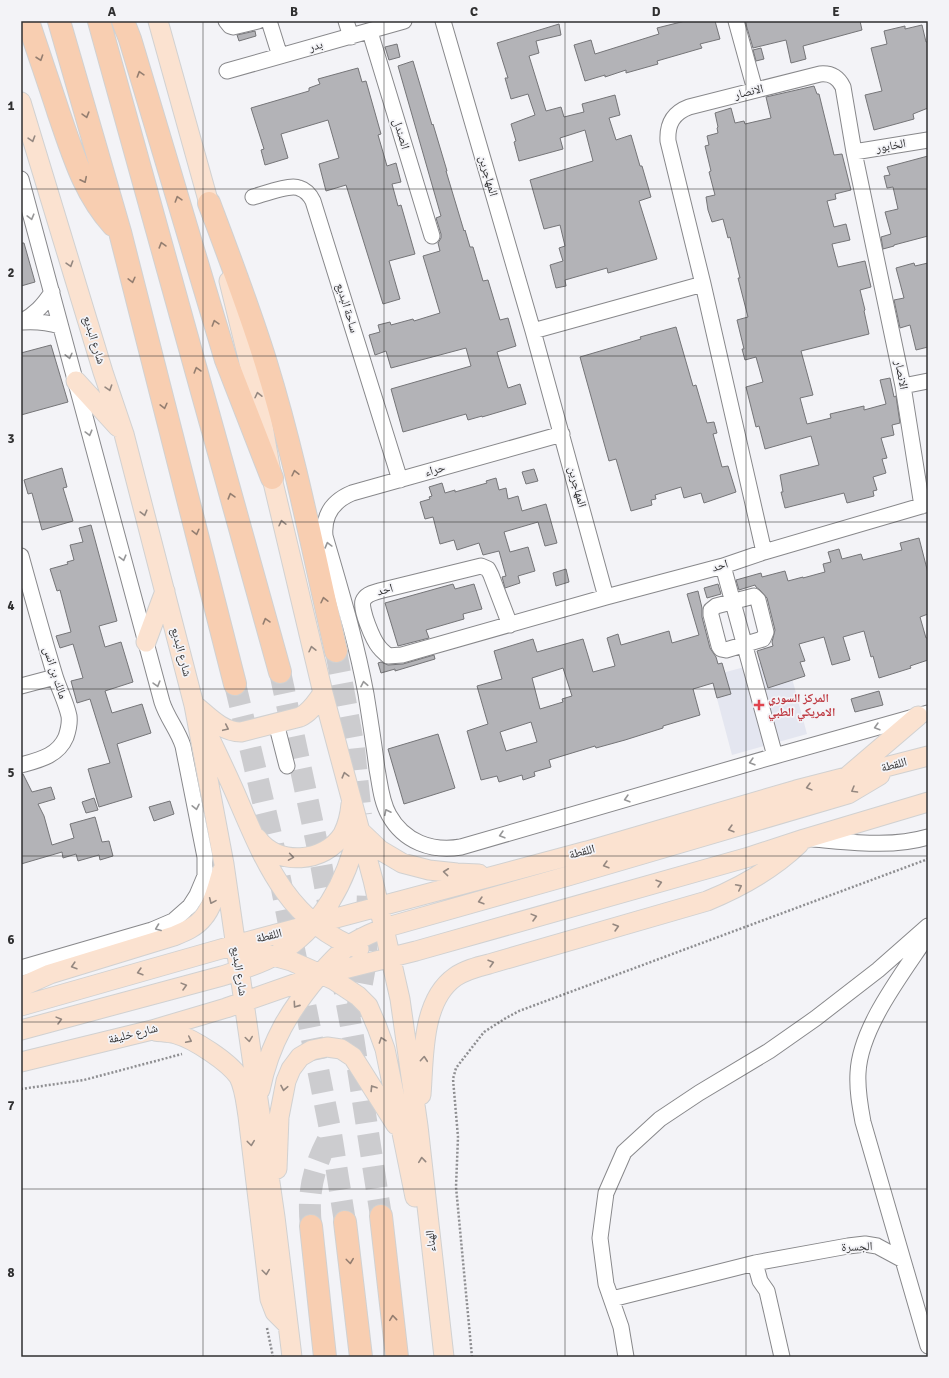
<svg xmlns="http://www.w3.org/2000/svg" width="949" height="1378" font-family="Signika,'Noto Naskh Arabic',sans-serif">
<rect width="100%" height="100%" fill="#f3f3f7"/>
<path fill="#e4e6f0" d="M 786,656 L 807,734 L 732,755 L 711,676 Z"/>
<path fill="#b3b3b7" stroke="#757578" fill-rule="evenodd" d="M 685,21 L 715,21 L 720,39 L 700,44 L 702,48 L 657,61 L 658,64 L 626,73 L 626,70 L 605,77 L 605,75 L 585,81 L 574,45 L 591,40 L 595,54 L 659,34 L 657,28 Z
M 745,21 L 860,21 L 862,30 L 803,46 L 806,59 L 791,63 L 786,40 L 753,48 Z
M 559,24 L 561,35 L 536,41 L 539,53 L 529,56 L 546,111 L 561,107 L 564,117 L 584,112 L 582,104 L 615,95 L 620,115 L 609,118 L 616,140 L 631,135 L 640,166 L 642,166 L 651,197 L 639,201 L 657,259 L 608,273 L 607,268 L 565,280 L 566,286 L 556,288 L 550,265 L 563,261 L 559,248 L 565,246 L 560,225 L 544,229 L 530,180 L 593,161 L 585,130 L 560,138 L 563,149 L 519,161 L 514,142 L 516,141 L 511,124 L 535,115 L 528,94 L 511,99 L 505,78 L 508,78 L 497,43 Z
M 922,25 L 926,42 L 928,42 L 928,108 L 913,114 L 914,119 L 874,130 L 865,95 L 882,91 L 871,48 L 887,44 L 884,31 L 905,26 L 905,29 Z
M 255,31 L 256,36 L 239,41 L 237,35 Z
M 397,44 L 400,57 L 389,60 L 385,47 Z
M 761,48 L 764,59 L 756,61 L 753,50 Z
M 413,61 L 432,125 L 433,124 L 447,171 L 446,171 L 464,231 L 465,230 L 470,247 L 473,247 L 483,281 L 488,280 L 500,320 L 508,318 L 516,346 L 497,352 L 508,388 L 520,384 L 526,404 L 482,417 L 482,416 L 468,420 L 466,414 L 403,432 L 391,389 L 471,366 L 466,348 L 391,368 L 386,351 L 375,355 L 369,335 L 380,332 L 378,325 L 390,322 L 391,325 L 413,319 L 414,321 L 440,313 L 423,256 L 440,251 L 438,243 L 441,238 L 441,234 L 436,218 L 441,216 L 398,66 Z
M 358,68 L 362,82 L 366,81 L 381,134 L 378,135 L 387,166 L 396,163 L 401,182 L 392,184 L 398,206 L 401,205 L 415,254 L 389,261 L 400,299 L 383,304 L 347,188 L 346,185 L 326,191 L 319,164 L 339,158 L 328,120 L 281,134 L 288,158 L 265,165 L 261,150 L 264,149 L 251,108 L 309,91 L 309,88 L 320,84 L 318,79 Z
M 814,86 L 817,94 L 819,94 L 834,155 L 842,154 L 851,190 L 835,194 L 836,199 L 827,201 L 834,227 L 846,224 L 850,240 L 832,244 L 838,267 L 865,261 L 871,287 L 860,290 L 865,310 L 864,311 L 869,334 L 801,351 L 813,395 L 800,398 L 807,424 L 831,418 L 830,414 L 864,406 L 864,410 L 886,404 L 880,380 L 890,378 L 894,397 L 896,396 L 900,423 L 892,425 L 894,435 L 881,438 L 887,458 L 882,459 L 886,473 L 873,477 L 877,490 L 873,491 L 874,496 L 847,503 L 844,493 L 785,508 L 781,492 L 783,492 L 780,475 L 819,465 L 811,436 L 765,449 L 759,426 L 756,427 L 746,387 L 763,382 L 756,357 L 745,360 L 742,349 L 744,349 L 737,320 L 748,317 L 738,278 L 740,278 L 730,237 L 728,238 L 723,219 L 712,222 L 708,210 L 706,197 L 715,195 L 709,172 L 711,171 L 705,146 L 709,145 L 707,136 L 718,133 L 717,128 L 718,127 L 715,113 L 731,108 L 735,123 L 744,121 L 745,124 L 771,118 L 766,97 Z
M 928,156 L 928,236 L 894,245 L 894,246 L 883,249 L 881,237 L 891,234 L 885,212 L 898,209 L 893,187 L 887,188 L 884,176 L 890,175 L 887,167 Z
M 21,243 L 24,243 L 35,282 L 21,286 Z
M 914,263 L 915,266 L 928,263 L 928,347 L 916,350 L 910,325 L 900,328 L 894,300 L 904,298 L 896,268 Z
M 676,327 L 693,386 L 696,385 L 707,423 L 714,422 L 717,433 L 713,434 L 722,467 L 728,466 L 736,492 L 704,503 L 701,493 L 684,498 L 681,487 L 655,495 L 656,499 L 651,500 L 652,505 L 631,511 L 616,459 L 609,461 L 580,357 L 641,339 L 640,337 Z
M 51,345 L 68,402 L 21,415 L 21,353 Z
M 62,468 L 67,487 L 63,488 L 73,521 L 42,530 L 32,493 L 28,494 L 24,480 Z
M 534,469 L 538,481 L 526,484 L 522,472 Z
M 496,478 L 499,490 L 506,488 L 508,499 L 518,496 L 522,511 L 546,504 L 557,543 L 545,546 L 538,522 L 504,532 L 510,552 L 528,547 L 535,571 L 518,576 L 520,583 L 505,588 L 502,577 L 506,576 L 499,551 L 483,555 L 479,543 L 457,550 L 454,540 L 440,544 L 433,517 L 425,519 L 420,502 L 430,499 L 429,497 L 432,496 L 429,487 L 442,483 L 445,493 L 455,490 L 455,492 L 487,483 L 486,481 Z
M 91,525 L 117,621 L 99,626 L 105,647 L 121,642 L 133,682 L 105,691 L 112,713 L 142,704 L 151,733 L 117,744 L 132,797 L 99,807 L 88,769 L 110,763 L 90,699 L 77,703 L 71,681 L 83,678 L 73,644 L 60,648 L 56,636 L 71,632 L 60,590 L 57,591 L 50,569 L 68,564 L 67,562 L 74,560 L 70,545 L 83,542 L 79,528 Z
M 919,538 L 928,573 L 928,614 L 920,617 L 926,638 L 928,638 L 928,660 L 910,666 L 911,668 L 879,678 L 873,656 L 871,657 L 864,631 L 843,637 L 850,660 L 832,665 L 824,637 L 799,644 L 805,661 L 800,662 L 805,676 L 768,688 L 757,651 L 773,646 L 772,642 L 775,630 L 767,598 L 760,590 L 756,587 L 755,585 L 739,590 L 736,580 L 761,573 L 762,577 L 785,571 L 788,581 L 803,577 L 803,578 L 825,572 L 823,564 L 831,562 L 828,552 L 839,549 L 842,559 L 861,554 L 863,560 L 902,550 L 900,543 Z
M 566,569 L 569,582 L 556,586 L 553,573 Z
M 453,584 L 455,589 L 474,584 L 482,609 L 463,614 L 464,619 L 426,630 L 429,638 L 398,646 L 385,603 Z
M 718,584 L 721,594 L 707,598 L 704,588 Z
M 698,591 L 702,608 L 702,617 L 710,648 L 716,657 L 718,664 L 722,663 L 731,694 L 717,698 L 713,683 L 693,689 L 700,715 L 663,726 L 663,728 L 625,740 L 596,748 L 595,746 L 549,760 L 551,767 L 534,772 L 535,776 L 523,780 L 522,775 L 499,782 L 497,776 L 481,780 L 467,731 L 488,724 L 477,686 L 502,679 L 494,651 L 533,639 L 537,652 L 583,639 L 593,672 L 615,666 L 607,638 L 618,634 L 621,645 L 669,631 L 672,643 L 699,635 L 687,594 ZM 563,668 L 572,696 L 562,699 L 563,702 L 540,709 L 532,678 ZM 531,722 L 537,742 L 506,751 L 500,732 Z
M 434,655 L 435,659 L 395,671 L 395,669 L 381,673 L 378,663 L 381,662 L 388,665 L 403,664 Z
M 879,691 L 883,705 L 855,712 L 851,699 Z
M 438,734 L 455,788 L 404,804 L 388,749 Z
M 21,774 L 23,774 L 32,792 L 51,787 L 55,799 L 38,804 L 44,816 L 52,845 L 74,838 L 70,824 L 95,817 L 102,842 L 109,841 L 113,856 L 100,860 L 99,855 L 78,861 L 76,854 L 63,858 L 62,852 L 21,864 Z
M 94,798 L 98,810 L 86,813 L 82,802 Z
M 170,801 L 174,814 L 154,821 L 149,807 Z"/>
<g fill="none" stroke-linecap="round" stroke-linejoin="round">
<path stroke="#cccccf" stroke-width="22" stroke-dasharray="22 11" stroke-linecap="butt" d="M 336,651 L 354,748 L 361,815
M 280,672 L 320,858 L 331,919
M 235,684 L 272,839 L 331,1134 L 345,1222
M 341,971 L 353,1037 L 381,1216
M 356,1016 L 366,961 L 368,889
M 311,1226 C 307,1191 314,1165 331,1134"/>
<g stroke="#88888b" stroke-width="17">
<path id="minor" d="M 226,21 L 230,26 L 233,27 L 258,21
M 269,21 L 280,56
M 346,21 L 351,37
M 443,21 L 533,331 L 606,597
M 736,21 L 755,90
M 370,32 L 432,236
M 227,71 L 404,21
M 854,152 L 928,140
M 21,179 L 162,702 C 167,718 178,730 183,746 L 205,857 L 205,876 L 197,895 L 190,906 L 173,921 L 152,930 L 21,968
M 253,197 C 264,194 290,184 299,188 C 306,190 310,195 313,201 L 400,480
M 21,322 C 35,314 43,306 52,292
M 22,322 C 36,321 47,322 60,326
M 533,331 L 703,284
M 903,386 L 928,381
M 562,434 L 352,493 C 333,501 323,515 325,536 C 340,588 356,640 366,694 C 370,719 374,744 377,769 C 380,784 381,801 389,815 C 404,842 432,852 461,847 L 775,756 L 928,713
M 764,552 L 703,284 L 668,141 C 667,124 673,113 689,107 L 820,74 C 831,73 838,77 843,87 L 854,152 L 903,386 L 922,506
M 21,556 C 32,596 43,636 55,676 C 59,689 66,702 69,716 C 70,723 68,731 66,737 C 58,756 39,760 21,765
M 723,566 L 775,756
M 754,596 L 758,600 L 766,632 L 763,639 L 726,650 L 721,649 L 719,646 L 711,615 L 711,610 L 716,606 Z
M 510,625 L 491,575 L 488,569 L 481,566 L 379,591 C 373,593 366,594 363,601 C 360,609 373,640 379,647 C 382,651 385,653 388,656 L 402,655 L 606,597 L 723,566 L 764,552 L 928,504
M 21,686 L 55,677
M 276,723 L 287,766
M 813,839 C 851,842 891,848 928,837
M 903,1260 L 863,1122 C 860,1106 857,1090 858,1073 C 860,1027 903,973 928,935
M 755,1263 L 760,1281 L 767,1291 L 782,1357
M 612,1299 L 755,1263 L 848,1246 L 865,1244 L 877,1246 L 903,1260 L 928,1346
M 626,1357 L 621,1327 L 606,1284 L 600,1238 L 606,1193 L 624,1152 L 660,1119 L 699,1093 L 769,1051 L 816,1018 L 878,970 L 928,926"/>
</g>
<g stroke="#d1d1d1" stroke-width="21">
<path id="major" d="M 158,21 L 213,218
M 21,102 L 103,372 L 124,434 L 194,705 L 224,864 L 275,1217 L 292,1357
M 229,281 L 259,403 L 272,478 L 323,693 L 373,880 L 400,999 L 418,1126 L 444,1357
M 76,381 L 118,427
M 146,642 L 165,591
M 197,707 C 210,718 223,732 241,732 L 300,717 C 311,712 316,702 323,693
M 206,730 C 217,754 229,778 239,802 C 266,865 290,923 359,949
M 849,775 L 918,716
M 359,830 L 380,850 L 402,863 L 429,870 L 457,873 L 479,874
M 257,838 C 277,867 325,863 343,834 C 348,824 350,815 351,804
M 237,946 L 291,961 L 334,980 L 358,996 L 368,1006 L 377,1027 L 385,1049 L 415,1197
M 21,987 L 50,974 L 174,936 C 184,932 196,927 203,918 C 213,907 218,885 222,871
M 21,1006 L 235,945 L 587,851 L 796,790 L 928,756
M 21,1030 L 222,976 C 240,970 259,965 276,955 C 322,928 347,881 358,831
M 155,1031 C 162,1032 169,1032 176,1034 C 194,1039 229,1062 239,1077 C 245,1089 246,1104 248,1116 L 270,1299 L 275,1312 L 287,1324
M 21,1062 L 152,1030 L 226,1008 L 320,975 L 416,951 L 749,857 L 804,839 L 928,802
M 260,1090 C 270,1042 289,1011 320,974 C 329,964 338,954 348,946 C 359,938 372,933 384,928 L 568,876 L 848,794 L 880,775
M 421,1095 C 424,1058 421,1001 455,977 C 465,970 477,967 489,964 L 707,901 C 741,887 772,870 799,844
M 277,1169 L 279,1117 L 286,1081 L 291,1069 L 300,1057 L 312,1050 L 327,1047 L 341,1049 L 353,1057 L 396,1125"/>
</g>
<g stroke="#d1d1d1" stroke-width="24">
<path id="highway" d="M 28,21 C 38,52 49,83 59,114 C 73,154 84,193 113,225
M 59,21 L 120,232 L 235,684
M 99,21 L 280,672
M 123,21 L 130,39 L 226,360 L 272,478
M 209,203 C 229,256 249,308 266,363 C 295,457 314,555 336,651
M 381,1216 L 397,1357
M 345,1222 L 361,1357
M 311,1226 L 325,1357"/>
</g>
<path stroke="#8e8e91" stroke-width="2.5" stroke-dasharray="2 2" stroke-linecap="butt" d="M 21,1089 L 84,1080 L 182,1054
M 267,1328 L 273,1357
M 472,1357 L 456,1187 L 458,1137 L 453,1079 L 456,1068 L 484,1032 L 506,1018 L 519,1011 L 928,859"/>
<use href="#minor" stroke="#fff" stroke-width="15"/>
<use href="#major" stroke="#fbe2d0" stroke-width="19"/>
<use href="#highway" stroke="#f8ceb1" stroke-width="22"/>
</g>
<defs><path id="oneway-chevron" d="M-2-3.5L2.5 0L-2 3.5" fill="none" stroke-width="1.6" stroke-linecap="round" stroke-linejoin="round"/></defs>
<g stroke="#947e70">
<use href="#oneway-chevron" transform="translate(40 58) rotate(71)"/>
<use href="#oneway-chevron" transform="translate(140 74) rotate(-107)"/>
<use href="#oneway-chevron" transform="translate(86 115) rotate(74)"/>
<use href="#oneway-chevron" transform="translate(84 180) rotate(64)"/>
<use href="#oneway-chevron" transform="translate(178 199) rotate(-107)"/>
<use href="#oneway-chevron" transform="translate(162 245) rotate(-106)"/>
<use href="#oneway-chevron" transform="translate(132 280) rotate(76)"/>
<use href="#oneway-chevron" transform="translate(215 323) rotate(-107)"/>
<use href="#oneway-chevron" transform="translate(197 370) rotate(-106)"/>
<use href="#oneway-chevron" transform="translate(164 406) rotate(76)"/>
<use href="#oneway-chevron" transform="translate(295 473) rotate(-103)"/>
<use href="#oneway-chevron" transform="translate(231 496) rotate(-106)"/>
<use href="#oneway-chevron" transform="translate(196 532) rotate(76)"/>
<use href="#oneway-chevron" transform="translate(324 600) rotate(-103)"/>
<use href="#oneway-chevron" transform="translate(266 621) rotate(-106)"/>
<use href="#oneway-chevron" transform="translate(350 1261) rotate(83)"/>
<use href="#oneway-chevron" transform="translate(393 1318) rotate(-96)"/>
</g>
<g stroke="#958880">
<use href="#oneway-chevron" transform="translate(32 139) rotate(73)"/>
<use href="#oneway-chevron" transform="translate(70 264) rotate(73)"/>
<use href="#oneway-chevron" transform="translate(109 388) rotate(72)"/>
<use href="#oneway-chevron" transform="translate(258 395) rotate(-103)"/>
<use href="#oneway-chevron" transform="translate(144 513) rotate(75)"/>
<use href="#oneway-chevron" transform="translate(282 523) rotate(-103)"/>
<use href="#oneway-chevron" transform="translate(312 649) rotate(-103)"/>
<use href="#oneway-chevron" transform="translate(226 728) rotate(25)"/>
<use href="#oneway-chevron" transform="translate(345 775) rotate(-105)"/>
<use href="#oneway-chevron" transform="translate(809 787) rotate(165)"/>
<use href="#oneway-chevron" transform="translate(854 790) rotate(150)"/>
<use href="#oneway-chevron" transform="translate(731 829) rotate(164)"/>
<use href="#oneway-chevron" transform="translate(291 857) rotate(9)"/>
<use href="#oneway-chevron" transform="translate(606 865) rotate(164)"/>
<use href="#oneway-chevron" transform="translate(446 872) rotate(-174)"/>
<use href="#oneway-chevron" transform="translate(659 883) rotate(-16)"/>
<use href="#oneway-chevron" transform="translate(739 887) rotate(-27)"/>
<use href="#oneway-chevron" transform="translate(212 901) rotate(114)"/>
<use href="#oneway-chevron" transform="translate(481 901) rotate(164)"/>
<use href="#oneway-chevron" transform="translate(534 917) rotate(-15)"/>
<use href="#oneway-chevron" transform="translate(616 927) rotate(-16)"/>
<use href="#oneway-chevron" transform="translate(491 963) rotate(-16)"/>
<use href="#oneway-chevron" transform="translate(74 966) rotate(163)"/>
<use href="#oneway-chevron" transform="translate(140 972) rotate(164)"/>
<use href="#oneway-chevron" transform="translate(184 986) rotate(-15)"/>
<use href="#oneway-chevron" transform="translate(296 1005) rotate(125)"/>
<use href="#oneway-chevron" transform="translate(59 1020) rotate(-15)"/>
<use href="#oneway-chevron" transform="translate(249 1039) rotate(82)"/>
<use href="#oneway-chevron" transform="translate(189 1040) rotate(26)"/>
<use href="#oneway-chevron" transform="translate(382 1040) rotate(-109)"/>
<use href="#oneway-chevron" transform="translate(424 1059) rotate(-85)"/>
<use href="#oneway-chevron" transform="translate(284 1088) rotate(101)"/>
<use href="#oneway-chevron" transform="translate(373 1088) rotate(-122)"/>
<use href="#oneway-chevron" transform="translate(251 1143) rotate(83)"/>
<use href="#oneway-chevron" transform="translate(422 1160) rotate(-96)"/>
<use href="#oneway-chevron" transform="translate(266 1272) rotate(83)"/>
</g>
<g stroke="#979798">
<use href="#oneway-chevron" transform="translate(31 217) rotate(75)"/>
<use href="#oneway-chevron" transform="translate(69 356) rotate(76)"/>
<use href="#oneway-chevron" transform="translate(89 433) rotate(75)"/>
<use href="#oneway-chevron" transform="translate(328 545) rotate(-105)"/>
<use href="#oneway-chevron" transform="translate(123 558) rotate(75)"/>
<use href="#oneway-chevron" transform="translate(157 684) rotate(74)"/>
<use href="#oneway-chevron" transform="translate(364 684) rotate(-101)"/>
<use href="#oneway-chevron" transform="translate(877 727) rotate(164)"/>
<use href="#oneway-chevron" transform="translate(752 762) rotate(164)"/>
<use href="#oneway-chevron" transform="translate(627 799) rotate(164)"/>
<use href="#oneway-chevron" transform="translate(196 807) rotate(78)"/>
<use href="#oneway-chevron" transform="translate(387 812) rotate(-116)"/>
<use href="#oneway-chevron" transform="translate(502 835) rotate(164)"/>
<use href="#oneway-chevron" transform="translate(158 928) rotate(159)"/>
</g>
<path fill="none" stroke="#2f2f30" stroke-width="1" stroke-opacity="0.55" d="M 203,21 L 203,1357M 384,21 L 384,1357M 565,21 L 565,1357M 746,21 L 746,1357M 21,189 L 928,189M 21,356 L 928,356M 21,522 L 928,522M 21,689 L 928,689M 21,856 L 928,856M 21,1022 L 928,1022M 21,1189 L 928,1189"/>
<path fill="#e0444e" stroke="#f3f3f7" stroke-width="1.5" d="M757 699h4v4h4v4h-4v4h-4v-4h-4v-4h4z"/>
<g text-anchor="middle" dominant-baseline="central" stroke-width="3.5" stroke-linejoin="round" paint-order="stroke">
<g font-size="12" fill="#2f2f30" stroke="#f3f3f7">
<text transform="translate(316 46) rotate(-15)">بدر</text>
<text transform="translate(749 92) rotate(-14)">الانصار</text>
<text transform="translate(401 134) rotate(73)">الصندل</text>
<text transform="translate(891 146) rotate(-10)">الخابور</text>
<text transform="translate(488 176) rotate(74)">المهاجرين</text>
<text transform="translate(347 308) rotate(73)">ساحة البديع</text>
<text transform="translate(94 340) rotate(73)">شارع البديع</text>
<text transform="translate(901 375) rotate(79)">الانصار</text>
<text transform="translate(435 470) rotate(-16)">حراء</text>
<text transform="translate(577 487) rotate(75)">المهاجرين</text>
<text transform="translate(720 566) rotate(-17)">احد</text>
<text transform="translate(385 590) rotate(-16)">احد</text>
<text transform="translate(181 652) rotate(75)">شارع البديع</text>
<text transform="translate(55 673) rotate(72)">مالك بن انس</text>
<text transform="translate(894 765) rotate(-15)">اللقطة</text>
<text transform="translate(582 852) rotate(-15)">اللقطة</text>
<text transform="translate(269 936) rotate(-14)">اللقطة</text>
<text transform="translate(239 971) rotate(81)">شارع البديع</text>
<text transform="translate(133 1034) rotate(-14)">شارع خليفة</text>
<text transform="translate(431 1241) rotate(-96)">الهناء</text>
<text transform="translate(857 1247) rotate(-2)">الجسرة</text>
</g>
<g font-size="12" font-weight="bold" fill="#be3a42" stroke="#f3f3f7" text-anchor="start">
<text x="768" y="698">المركز السوري<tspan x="768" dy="14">الامريكي الطبي</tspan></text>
</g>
</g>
<rect width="949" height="1378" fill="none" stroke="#f3f3f7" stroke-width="44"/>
<rect x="22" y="22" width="905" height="1334" fill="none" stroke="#2f2f30" stroke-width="1.5"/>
<g font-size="13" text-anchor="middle" font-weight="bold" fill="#2f2f30">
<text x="112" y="16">A</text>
<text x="294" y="16">B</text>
<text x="474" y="16">C</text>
<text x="656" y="16">D</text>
<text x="836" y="16">E</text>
<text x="11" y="110">1</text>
<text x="11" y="277">2</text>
<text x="11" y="443">3</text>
<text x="11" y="610">4</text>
<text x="11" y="777">5</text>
<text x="11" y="944">6</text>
<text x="11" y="1110">7</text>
<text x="11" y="1277">8</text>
</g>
</svg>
